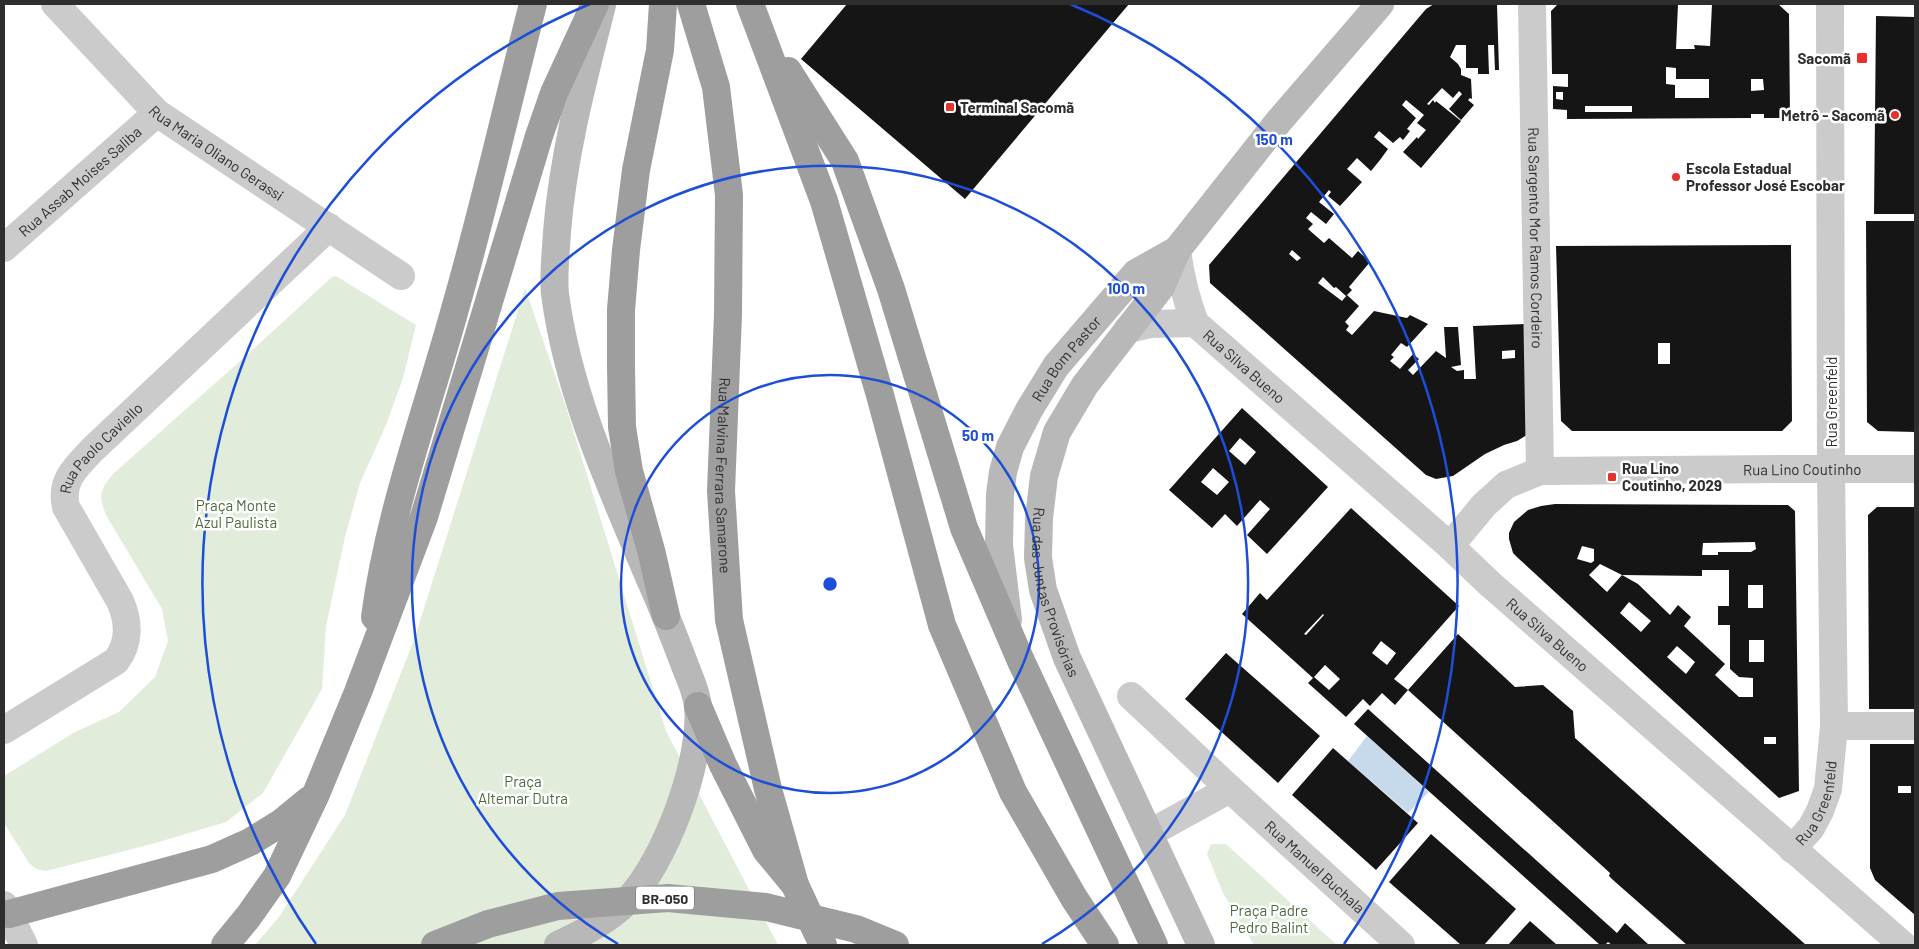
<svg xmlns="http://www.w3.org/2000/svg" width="1919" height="949" font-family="Barlow,sans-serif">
<rect width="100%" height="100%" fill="#fff"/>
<path fill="#e2ecdb" d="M 336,276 L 416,325 L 403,378 L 386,425 L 360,483 L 345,537 L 326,626 L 322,689 L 263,793 L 226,822 L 152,844 L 46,871 L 36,869 L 29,863 L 4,823 L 4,776 L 75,732 L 119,712 L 155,677 L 168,641 L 162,609 L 106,515 C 98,495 100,490 113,474 L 248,354 L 332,277 Z
M 525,288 L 566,407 L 666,731 L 778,945 L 255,945 L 279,917 L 345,815 L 414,640 Z
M 1211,844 L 1226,844 L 1337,945 L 1254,945 L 1223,893 L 1207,854 Z"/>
<path fill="#c7daec" d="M 1367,736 L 1429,792 L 1408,813 L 1348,761 Z"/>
<path fill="#151515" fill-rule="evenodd" d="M 847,4 L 1129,4 L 965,199 L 801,59 Z
M 1434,4 L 1497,4 L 1499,70 L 1495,70 L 1494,45 L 1488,45 L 1489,74 L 1478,74 L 1478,68 L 1466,68 L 1466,45 L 1456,45 L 1450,57 L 1458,64 L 1461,69 L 1461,75 L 1471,79 L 1472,99 L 1470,98 L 1468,100 L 1474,105 L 1461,120 L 1449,109 L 1462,94 L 1459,91 L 1453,98 L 1442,88 L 1427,104 L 1429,105 L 1433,100 L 1435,103 L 1436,101 L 1461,121 L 1421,168 L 1403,152 L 1417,137 L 1418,139 L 1426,130 L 1417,123 L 1424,115 L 1406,100 L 1402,105 L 1416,118 L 1407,129 L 1410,131 L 1403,140 L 1400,137 L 1393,143 L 1379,131 L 1374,137 L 1388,149 L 1380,160 L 1371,171 L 1357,158 L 1347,169 L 1362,182 L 1340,206 L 1328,196 L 1331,192 L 1329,190 L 1319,202 L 1334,214 L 1326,224 L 1311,212 L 1306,218 L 1313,224 L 1308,229 L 1324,243 L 1329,238 L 1352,258 L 1358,251 L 1370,262 L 1349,287 L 1352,290 L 1346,296 L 1336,287 L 1334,288 L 1323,277 L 1318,283 L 1342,301 L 1347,295 L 1359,306 L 1345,322 L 1349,326 L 1346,330 L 1352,335 L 1374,311 L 1407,318 L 1410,315 L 1428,324 L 1407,347 L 1401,343 L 1391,355 L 1394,357 L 1390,361 L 1400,369 L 1413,354 L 1419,359 L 1408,370 L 1413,375 L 1436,351 L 1446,358 L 1444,327 L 1458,327 L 1461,365 L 1451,367 L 1457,371 L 1464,370 L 1464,379 L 1476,379 L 1473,326 L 1525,324 L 1527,435 L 1517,441 L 1504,445 L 1485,454 L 1453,476 L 1436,479 L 1426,475 L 1210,283 L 1209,265 L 1426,9 ZM 1292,250 L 1301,258 L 1297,261 L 1289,254 ZM 1515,350 L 1515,358 L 1502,359 L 1502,351 Z
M 1678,4 L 1676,49 L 1695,49 L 1694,45 L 1710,46 L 1712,4 L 1778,4 L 1789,14 L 1790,118 L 1764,118 L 1764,114 L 1751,114 L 1751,118 L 1567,119 L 1567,110 L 1553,109 L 1553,86 L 1568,87 L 1568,74 L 1552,74 L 1551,11 L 1557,5 ZM 1666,67 L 1676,68 L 1676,79 L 1709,79 L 1709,98 L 1675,98 L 1675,85 L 1666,84 ZM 1751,79 L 1763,79 L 1764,90 L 1751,91 ZM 1556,92 L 1563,92 L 1563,100 L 1556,99 ZM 1585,106 L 1632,106 L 1632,112 L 1585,112 Z
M 1876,16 L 1915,17 L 1915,214 L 1874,214 Z
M 1866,221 L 1915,221 L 1915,432 L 1878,431 L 1867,422 Z
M 1791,245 L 1792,421 L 1782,431 L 1572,431 L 1561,421 L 1556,246 ZM 1658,343 L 1670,343 L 1670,364 L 1658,364 Z
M 1242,408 L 1328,487 L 1267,554 L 1247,535 L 1270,509 L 1260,500 L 1237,526 L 1225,514 L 1212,528 L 1169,490 ZM 1240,438 L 1256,452 L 1245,465 L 1229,451 ZM 1213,468 L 1229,482 L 1217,495 L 1201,482 Z
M 1555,504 L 1788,505 L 1795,511 L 1799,791 L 1779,798 L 1518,558 L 1513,553 L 1509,539 L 1509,533 L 1514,522 L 1528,510 L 1541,506 ZM 1755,542 L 1756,549 L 1751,552 L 1718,552 L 1718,555 L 1702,555 L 1703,543 ZM 1582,546 L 1594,549 L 1594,561 L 1591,563 L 1577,559 ZM 1600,564 L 1622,575 L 1607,592 L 1589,575 ZM 1702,570 L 1729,570 L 1729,606 L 1718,606 L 1718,625 L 1730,625 L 1730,669 L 1739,677 L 1753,678 L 1753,697 L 1739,697 L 1715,675 L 1725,664 L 1684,626 L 1691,617 L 1678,605 L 1670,615 L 1638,584 L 1622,575 L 1702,576 ZM 1748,585 L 1763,585 L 1763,608 L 1748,608 ZM 1629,602 L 1651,621 L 1641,632 L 1620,613 ZM 1749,640 L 1764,640 L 1764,662 L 1749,662 ZM 1677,646 L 1695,662 L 1686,674 L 1667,657 ZM 1764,737 L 1776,737 L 1776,744 L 1764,744 Z
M 1877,507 L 1915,507 L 1915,709 L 1869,709 L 1868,515 Z
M 1351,508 L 1459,606 L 1394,679 L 1408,690 L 1395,705 L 1382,693 L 1370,706 L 1363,699 L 1346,717 L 1308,683 L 1313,678 L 1242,614 L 1260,593 L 1267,600 ZM 1323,614 L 1324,615 L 1306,635 L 1304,634 ZM 1381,641 L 1396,653 L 1387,665 L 1372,653 ZM 1325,665 L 1340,679 L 1329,690 L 1314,677 Z
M 1458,634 L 1515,687 L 1543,685 L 1573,711 L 1575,738 L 1806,945 L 1687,945 L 1613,880 L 1609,876 L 1610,873 L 1408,690 Z
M 1226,653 L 1320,736 L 1278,783 L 1185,699 Z
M 1368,709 L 1617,933 L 1625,923 L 1649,945 L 1612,945 L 1608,942 L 1605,945 L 1600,945 L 1354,724 Z
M 1870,744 L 1915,744 L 1915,915 L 1875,880 L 1870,868 ZM 1898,786 L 1911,786 L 1911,793 L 1898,793 Z
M 1333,748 L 1418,823 L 1376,870 L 1292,795 Z
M 1431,834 L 1516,909 L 1484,945 L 1461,945 L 1389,882 Z
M 1530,921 L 1557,945 L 1508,945 Z"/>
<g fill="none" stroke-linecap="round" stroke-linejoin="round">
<g stroke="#cbcbcb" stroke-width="28">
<path id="s1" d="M 55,4 L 157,113 L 401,276"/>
<path id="s2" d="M 1532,4 L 1540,471"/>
<path id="s3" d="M 4,248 L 157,113"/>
<path id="s4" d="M 1131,696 L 1230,789 L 1401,945"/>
<path d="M 1834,726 L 1915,726"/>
<path id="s5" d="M 4,730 L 116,661 C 130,643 129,621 120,601 L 66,507 C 60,481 75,468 92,450 L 329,227"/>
<path d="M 1150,833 L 1230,789"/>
<path id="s6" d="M 1792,849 L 1811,828 L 1820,811 L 1828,789 L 1834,726 L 1831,469 L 1830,4"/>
<path d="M 4,905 L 24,945"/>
</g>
<g stroke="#cbcbcb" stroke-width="28">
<path id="s7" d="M 1177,250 C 1180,275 1186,299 1195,323 L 1450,546 L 1490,584 L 1903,945"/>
<path d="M 1128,329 L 1150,324 L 1195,323"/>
<path id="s8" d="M 1450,546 L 1484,505 L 1506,485 L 1540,471 L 1792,469 L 1915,469"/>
</g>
<g stroke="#b8b8b8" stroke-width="28">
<path id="s9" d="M 1177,250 L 1161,287 L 1085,385 L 1057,432 L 1044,476 L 1039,518 L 1038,558 L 1043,590 L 1067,658 L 1201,945"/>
<path id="s10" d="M 1008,620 L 999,545 L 1000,494 L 1003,472 L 1010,447 L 1029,410 L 1056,366 L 1136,273 L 1177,250 L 1279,121 L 1380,4"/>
<path d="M 558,945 C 581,934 609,920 627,901 C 665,863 703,760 698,707 C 697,692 689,677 684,663 C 673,634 662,605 649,577 C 610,485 568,393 555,294 C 553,274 556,252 557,232 C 563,155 583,80 602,5"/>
</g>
<g stroke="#9e9e9e" stroke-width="28">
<path d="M 663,4 L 660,50 L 636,170 L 626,250 L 621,310 L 621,366 L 622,427 L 629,471 L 652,554 L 666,616"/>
<path id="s11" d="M 691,4 L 716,87 L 729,195 L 728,314 L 721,491 L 729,620 L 768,789 L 795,885"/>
<path d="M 750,4 L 824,201 L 880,395 L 942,625 L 1013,792 L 1074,898 L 1105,945"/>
<path d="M 788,71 L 845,161 L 891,289 L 964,528 L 1021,661 L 1154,945"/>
<path d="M 375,617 C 389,511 427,411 455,309 C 484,208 507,105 533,4"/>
<path d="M 698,706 L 723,765 L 766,850 L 795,885 L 823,945"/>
<path d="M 9,914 L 212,859 L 250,842 L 281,823 L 309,800"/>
<path d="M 225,945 L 248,917 L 277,876 L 316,794 L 358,692 L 424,517 L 539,136 L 554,93 L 595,4"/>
</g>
<path stroke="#9e9e9e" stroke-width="28" d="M 435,945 L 488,924 L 558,906 L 668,898 L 766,907 L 856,929 L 895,945"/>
</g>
<g fill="none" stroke="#1d4ed8" stroke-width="2.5">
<circle cx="830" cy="584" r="209"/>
<path d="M618 944A418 418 0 1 1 1042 944"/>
<path d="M316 944A628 628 0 0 1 590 4M1070 4A628 628 0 0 1 1344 944"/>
</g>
<g fill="#e8312d" stroke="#fff" stroke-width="2">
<rect x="1856" y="52" width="12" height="12" rx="2.5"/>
<rect x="945" y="102" width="10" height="10" rx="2.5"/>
<circle cx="1895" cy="115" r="5"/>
<circle cx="1676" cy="177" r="5"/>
<rect x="1607" y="472" width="10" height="10" rx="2.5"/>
</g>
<g text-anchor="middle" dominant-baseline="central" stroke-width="5" stroke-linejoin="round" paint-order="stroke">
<rect fill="#fff" stroke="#6d6d6d" stroke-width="1" x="636" y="886.5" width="58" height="23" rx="4"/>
<g font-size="14" font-weight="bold" fill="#2e2e2e">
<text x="665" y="898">BR-050</text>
</g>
<g font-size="15" font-weight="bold" fill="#2e2e2e" stroke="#fff" text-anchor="start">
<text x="1851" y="58" text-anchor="end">Sacomã</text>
<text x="960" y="107">Terminal Sacomã</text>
<text x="1885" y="115" text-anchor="end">Metrô - Sacomã</text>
<text x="1686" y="168">Escola Estadual<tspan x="1686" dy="17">Professor José Escobar</tspan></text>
<text x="1622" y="468">Rua Lino<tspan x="1622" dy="17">Coutinho, 2029</tspan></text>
</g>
<g font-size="15" fill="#2e2e2e" stroke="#fff">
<text stroke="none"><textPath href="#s1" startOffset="221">Rua Maria Oliano Gerassi</textPath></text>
<text stroke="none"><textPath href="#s3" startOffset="101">Rua Assab Moises Saliba</textPath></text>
<text stroke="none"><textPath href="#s2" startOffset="234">Rua Sargento Mor Ramos Cordeiro</textPath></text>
<text stroke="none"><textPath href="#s10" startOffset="280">Rua Bom Pastor</textPath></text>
<text stroke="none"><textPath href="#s7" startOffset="141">Rua Silva Bueno</textPath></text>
<text transform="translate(1831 402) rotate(-90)">Rua Greenfeld</text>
<text stroke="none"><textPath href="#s5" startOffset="376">Rua Paolo Caviello</textPath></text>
<text stroke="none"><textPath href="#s8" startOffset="382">Rua Lino Coutinho</textPath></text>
<text stroke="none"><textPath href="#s11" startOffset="476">Rua Malvina Ferrara Samarone</textPath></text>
<text stroke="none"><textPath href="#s9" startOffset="384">Rua das Juntas Provisórias</textPath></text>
<text stroke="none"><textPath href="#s7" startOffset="546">Rua Silva Bueno</textPath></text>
<text stroke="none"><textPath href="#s6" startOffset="54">Rua Greenfeld</textPath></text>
<text stroke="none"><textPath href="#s4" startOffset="251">Rua Manuel Buchala</textPath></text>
</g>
<g font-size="15" fill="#4c6a3b" stroke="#fff">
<text x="236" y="505">Praça Monte<tspan x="236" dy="17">Azul Paulista</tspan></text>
<text x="523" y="781">Praça<tspan x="523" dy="17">Altemar Dutra</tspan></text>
<text x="1269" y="910">Praça Padre<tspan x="1269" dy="17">Pedro Balint</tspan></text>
</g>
</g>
<circle cx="830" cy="584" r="8" fill="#1d4ed8" stroke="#fff" stroke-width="2.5"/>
<g font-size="15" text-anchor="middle" font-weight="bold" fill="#1d4ed8" stroke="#fff" stroke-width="5" stroke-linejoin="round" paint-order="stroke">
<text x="1274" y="145">150 m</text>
<text x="1126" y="294">100 m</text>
<text x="978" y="441">50 m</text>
</g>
<rect width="1919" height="949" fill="none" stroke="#2e2e2e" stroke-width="10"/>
</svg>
